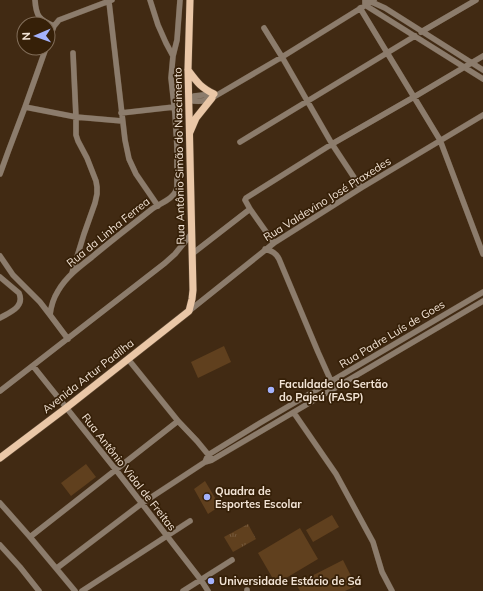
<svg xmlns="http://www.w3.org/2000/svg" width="483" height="591" font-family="Mulish,sans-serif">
<defs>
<pattern id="park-tufts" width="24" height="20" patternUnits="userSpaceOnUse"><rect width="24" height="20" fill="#60401e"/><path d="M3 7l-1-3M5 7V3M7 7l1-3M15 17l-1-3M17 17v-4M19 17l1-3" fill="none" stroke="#775b3e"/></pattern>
</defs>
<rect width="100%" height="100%" fill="#412a13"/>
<path fill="#60401e" d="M 224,346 L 231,362 L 198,378 L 191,362 Z
M 86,464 L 96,477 L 71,496 L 61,483 Z
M 205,481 L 220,506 L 208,514 L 194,489 Z
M 332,515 L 339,527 L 313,542 L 306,530 Z
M 300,528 L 318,559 L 276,584 L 258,553 Z
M 343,560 L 356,586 L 345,591 L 300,591 L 296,584 Z"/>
<path fill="url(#park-tufts)" d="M 248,524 L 256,539 L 233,552 L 224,537 Z"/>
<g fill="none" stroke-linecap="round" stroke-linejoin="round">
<g stroke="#5d4832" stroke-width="6">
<path id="minor" d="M 35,0 C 36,16 39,20 54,26
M 365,0 L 365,5 L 483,79
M 369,1 L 376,4 L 385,8 L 483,70
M 109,2 L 125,140 L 129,159 L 136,174 L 158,206
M 360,8 L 440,140 L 483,254
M 264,28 L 282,57 L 332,144 L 361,188
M 421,32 L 476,0
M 48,42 L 54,26 L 59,20 L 112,0
M 173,56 L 177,40 L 180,0
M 189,100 C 197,102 204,102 212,98 L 282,57 L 374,0
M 189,100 L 194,96 L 212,94
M 25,107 L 76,117 L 122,121
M 121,113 L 174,107
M 240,142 L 415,36
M 0,174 L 8,152 L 25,107 L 46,48
M 274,243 L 250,209 L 245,200 L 246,198 L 332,144 L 414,97 L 483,56
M 265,249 C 272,251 276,253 279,259 L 318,352 L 331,381 L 335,388
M 192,254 L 250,209
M 0,256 L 13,275 L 40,302 L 50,315
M 72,273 L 84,234 L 95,203 L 97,194 L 97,187 L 96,181 L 87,158 L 78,141 L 76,135 L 76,117 L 73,53
M 0,277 L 19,293 C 25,307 10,312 0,318
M 189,311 L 274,243 L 361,188 L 483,115
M 68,339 L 50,315 C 51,306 53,299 58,291 C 66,277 79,267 92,257 C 112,240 132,225 152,209 C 161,203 174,199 177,188 L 177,147 L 175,114 L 171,78 L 173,56 L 166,43 L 158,25 L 150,0
M 128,359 L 178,421 L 197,441 L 211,458
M 33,366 L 116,470 L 201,580 L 208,591
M 0,391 L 165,263 L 175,254 L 192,233
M 294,413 L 336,474 L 373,542 L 382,572 L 392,591
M 205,462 L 208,455 L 260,423 L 483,292
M 0,503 L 30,537 L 75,591
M 30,537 L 178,421
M 0,545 L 20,567 L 39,591
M 57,568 L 141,504 L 205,462 L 212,460 L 483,301
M 82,591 L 190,521
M 183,591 L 232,560
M 247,591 L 247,590"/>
</g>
<g stroke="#5d4832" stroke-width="8">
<path id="major" d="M 188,70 C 197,82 200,87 214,94
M 190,132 L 196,118 L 212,98
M 0,458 L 66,408 L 189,311 L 192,299 L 193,290 L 188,69 L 190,0"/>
</g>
<use href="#minor" stroke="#8c7c6c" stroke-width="5.5"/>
<use href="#major" stroke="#eac7a7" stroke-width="7"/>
</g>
<g fill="#a4b2fc" stroke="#362008" stroke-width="1.5">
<circle cx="271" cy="390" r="4"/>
<circle cx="207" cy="497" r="4"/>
<circle cx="211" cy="581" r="4"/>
</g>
<g text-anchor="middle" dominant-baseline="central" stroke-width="3.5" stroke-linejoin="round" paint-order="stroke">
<g font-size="11" fill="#f3e4d6" stroke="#362008">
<text transform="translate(179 156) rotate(-91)">Rua Antônio Simão do Nascimento</text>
<text transform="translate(327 199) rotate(-32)">Rua Valdevino José Praxedes</text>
<text transform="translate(108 232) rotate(-39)">Rua da Linha Ferrea</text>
<text transform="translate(392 334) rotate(-31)">Rua Padre Luís de Goes</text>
<text transform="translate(88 376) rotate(-38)">Avenida Artur Padilha</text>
<text transform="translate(129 472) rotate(52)">Rua Antônio Vidal de Freitas</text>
</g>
<g font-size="11" font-weight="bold" fill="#f3e4d6" stroke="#362008" text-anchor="start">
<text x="279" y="384">Faculdade do Sertão<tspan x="279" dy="13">do Pajeú (FASP)</tspan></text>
<text x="215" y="491">Quadra de<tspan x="215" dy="13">Esportes Escolar</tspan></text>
<text x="219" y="581">Universidade Estácio de Sá</text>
</g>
</g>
<g transform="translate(36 36) rotate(268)"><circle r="19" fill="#362008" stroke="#826e5a"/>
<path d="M0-3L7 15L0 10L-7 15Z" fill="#a4b2fc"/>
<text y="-6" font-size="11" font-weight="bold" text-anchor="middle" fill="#f3e4d6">N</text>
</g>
</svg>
